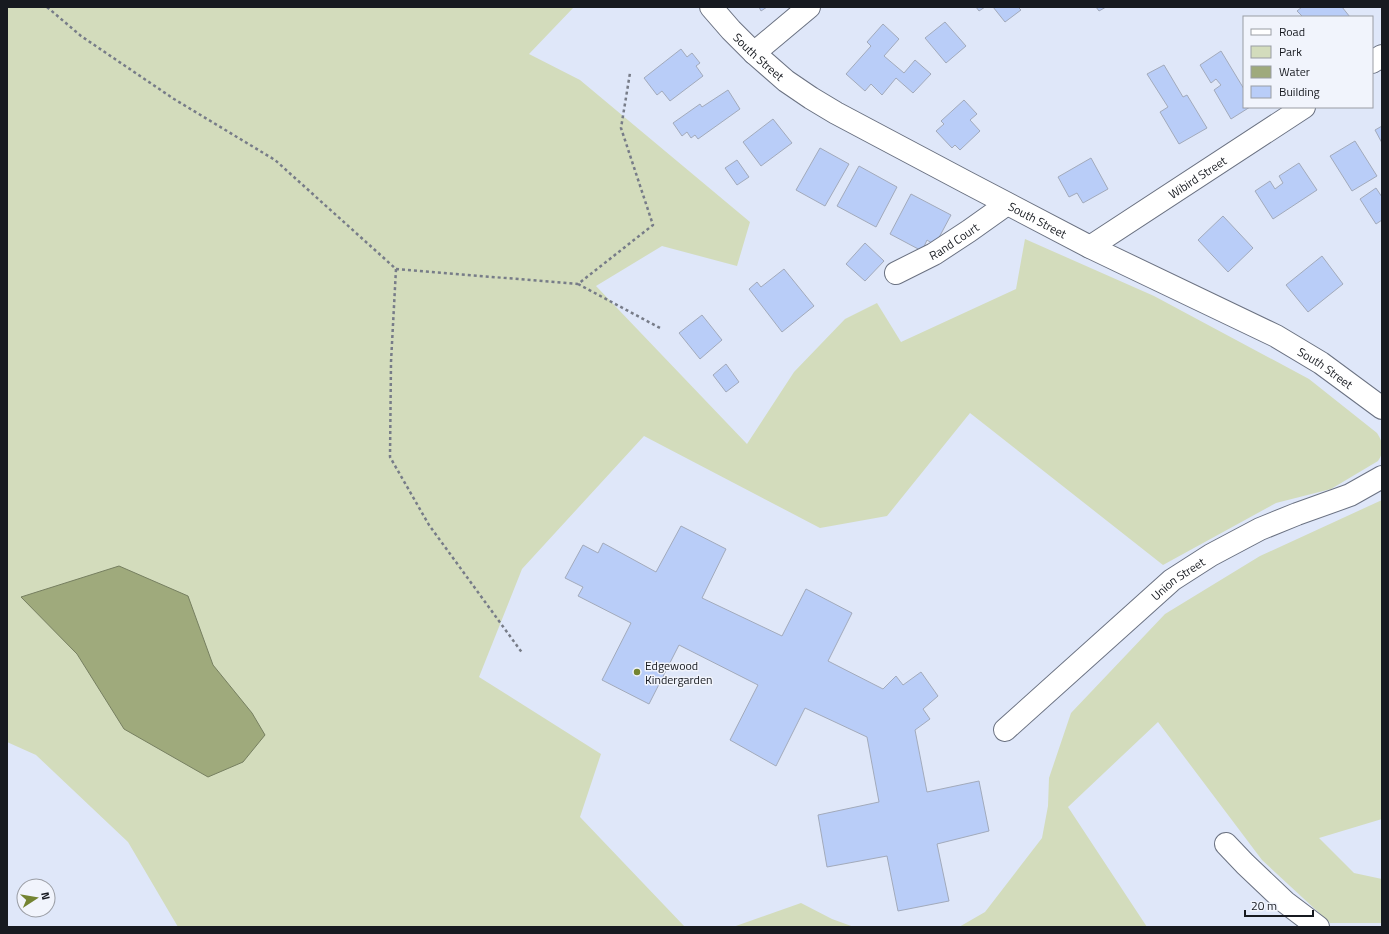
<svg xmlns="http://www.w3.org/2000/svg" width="1389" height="934" font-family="'Titillium Web',sans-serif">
<rect width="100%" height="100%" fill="#dfe7f9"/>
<path fill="#d3dcbc" d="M 7,7 L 574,7 L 529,54 L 580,80 L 750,222 L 737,266 L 662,246 L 596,286 L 747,444 L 794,372 L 845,319 L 877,303 L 901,342 L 1016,289 L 1025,239 L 1154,296 L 1309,379 L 1377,433 C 1383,442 1385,451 1378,461 L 1331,489 L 1276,503 L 1163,565 L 970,413 L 887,516 L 820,528 L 644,436 L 522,569 L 479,677 L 601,754 L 580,817 L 685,927 L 178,927 L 128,842 L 36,755 L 7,742 Z
M 1382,500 L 1382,819 L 1319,838 L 1354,873 L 1382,879 L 1382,923 L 1330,923 L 1262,860 L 1158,722 L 1068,807 L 1147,927 L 959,927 L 985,912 L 1042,838 L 1048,806 L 1049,778 L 1071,713 L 1165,614 L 1260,556 Z
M 801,903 L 832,919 L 854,927 L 733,927 Z"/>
<path fill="#9faa7c" stroke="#767f60" d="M 119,566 L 188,596 L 213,665 L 252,713 L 265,735 L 243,762 L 208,777 L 124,729 L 77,654 L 21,597 Z"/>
<path fill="#b9cdf8" stroke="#a2aabb" d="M 759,7 L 767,7 L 761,11 Z
M 976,7 L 985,7 L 979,11 Z
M 993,7 L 1018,7 L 1021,10 L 1005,22 Z
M 1096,7 L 1106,7 L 1099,11 Z
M 1302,7 L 1342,7 L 1350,17 L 1303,17 L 1297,11 Z
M 945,22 L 966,46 L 946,63 L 925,38 Z
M 883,24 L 899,39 L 884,56 L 904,73 L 915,60 L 931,74 L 913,93 L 896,78 L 882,95 L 871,84 L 865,91 L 846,74 L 871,46 L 867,42 Z
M 681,49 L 687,57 L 692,53 L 700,63 L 696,66 L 703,76 L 670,101 L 662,91 L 657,95 L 644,78 Z
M 1221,51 L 1244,89 L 1244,107 L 1250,107 L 1231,119 L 1214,90 L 1221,85 L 1216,79 L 1211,83 L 1200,65 Z
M 1164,65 L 1183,97 L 1187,95 L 1207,128 L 1179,144 L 1160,112 L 1168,107 L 1147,74 Z
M 728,90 L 740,109 L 698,139 L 695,135 L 691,138 L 687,132 L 682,136 L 673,123 L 700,104 L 702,107 Z
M 964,100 L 977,114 L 970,120 L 980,131 L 960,150 L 955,145 L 952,148 L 936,131 L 944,124 L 941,121 Z
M 773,119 L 792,143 L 761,166 L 743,142 Z
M 1382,126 L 1382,143 L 1375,130 Z
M 1355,141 L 1377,176 L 1352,191 L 1330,156 Z
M 820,148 L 849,164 L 825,206 L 796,190 Z
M 1091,158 L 1108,189 L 1083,203 L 1077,193 L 1069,197 L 1058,177 Z
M 737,160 L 749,177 L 737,185 L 725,168 Z
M 1299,163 L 1317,190 L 1273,219 L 1255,191 L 1270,181 L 1275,189 L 1283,183 L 1279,176 Z
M 859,166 L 897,187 L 876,227 L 837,206 Z
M 1376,188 L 1382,197 L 1382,220 L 1376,224 L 1360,199 Z
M 911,194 L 951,215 L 935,245 L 927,240 L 922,251 L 890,234 Z
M 1223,216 L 1253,248 L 1228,272 L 1198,240 Z
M 865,243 L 884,261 L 865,281 L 846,264 Z
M 1322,256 L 1343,284 L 1308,312 L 1286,285 Z
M 784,269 L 814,306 L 782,332 L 749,289 L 757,282 L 761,287 Z
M 702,315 L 722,340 L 700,359 L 679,333 Z
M 726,364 L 739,382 L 726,392 L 713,375 Z
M 681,526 L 726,549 L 702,598 L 782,636 L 806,589 L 852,613 L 828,661 L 883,689 L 896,676 L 903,685 L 921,672 L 938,696 L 923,709 L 930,719 L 915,730 L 927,792 L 979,781 L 989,831 L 937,844 L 949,901 L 898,911 L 887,856 L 827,867 L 818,815 L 879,802 L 867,737 L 805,708 L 776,766 L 730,740 L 758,685 L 679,645 L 649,704 L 602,680 L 631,623 L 578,596 L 583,587 L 565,578 L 583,545 L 598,553 L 603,543 L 656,572 Z"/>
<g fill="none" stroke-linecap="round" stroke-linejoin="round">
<g stroke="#6b7282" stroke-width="24">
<g id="minor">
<path d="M 754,53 L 809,7"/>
<path d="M 1372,62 L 1382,56"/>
<path id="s1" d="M 1090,247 L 1304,107"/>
<path id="s2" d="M 896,273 L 934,254 L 969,231 L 1007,204"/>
<path id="s3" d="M 1005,730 L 1172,580 L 1211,555 L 1260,529 L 1297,514 L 1350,495 L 1382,477"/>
<path d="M 1226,844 L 1245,864 L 1285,902 L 1318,927"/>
</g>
</g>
<g stroke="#6b7282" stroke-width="24">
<g id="tertiary">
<path id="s4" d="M 711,7 L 731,30 L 754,53 L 786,81 L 811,98 L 836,113 L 966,182 L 1090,247 L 1276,336 L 1321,363 L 1382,408"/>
</g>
</g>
<path stroke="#777c88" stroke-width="2.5" stroke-dasharray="3 3" stroke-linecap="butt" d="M 47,7 L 81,36 L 174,99 L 275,160 L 396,269 L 391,362 L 390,457 L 429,525 L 523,654
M 396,269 L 578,284 L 653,225 L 621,128 L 630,73
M 578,284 L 660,328"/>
<use href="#minor" stroke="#fff" stroke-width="22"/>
<use href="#tertiary" stroke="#fff" stroke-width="22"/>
</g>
<circle fill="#748432" stroke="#f1f4fc" stroke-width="1.5" cx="637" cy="672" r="4"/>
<g text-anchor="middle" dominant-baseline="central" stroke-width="3" stroke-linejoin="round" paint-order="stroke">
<g font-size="12" fill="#171a20" stroke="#f1f4fc">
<text stroke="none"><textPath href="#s4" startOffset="69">South Street</textPath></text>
<text stroke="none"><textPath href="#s1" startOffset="128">Wibird Street</textPath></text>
<text stroke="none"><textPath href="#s4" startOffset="393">South Street</textPath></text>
<text stroke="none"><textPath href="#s2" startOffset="66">Rand Court</textPath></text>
<text stroke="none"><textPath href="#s4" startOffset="717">South Street</textPath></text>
<text stroke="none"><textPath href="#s3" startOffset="230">Union Street</textPath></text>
</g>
<g font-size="12" fill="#171a20" stroke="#f1f4fc" text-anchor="start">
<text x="645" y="665">Edgewood<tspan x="645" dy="14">Kindergarden</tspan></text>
</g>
</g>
<rect width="1389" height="934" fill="none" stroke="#171a20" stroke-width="16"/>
<rect x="1243" y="16" width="130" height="92" fill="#f1f4fc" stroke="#9a9da4"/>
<rect x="1251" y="29" width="20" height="6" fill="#ffffff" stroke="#9a9da4"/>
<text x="1279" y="36" font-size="12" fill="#171a20">Road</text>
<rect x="1251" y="46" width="20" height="12" fill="#d3dcbc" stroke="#9a9da4"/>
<text x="1279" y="56" font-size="12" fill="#171a20">Park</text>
<rect x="1251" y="66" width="20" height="12" fill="#9faa7c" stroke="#9a9da4"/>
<text x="1279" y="76" font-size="12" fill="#171a20">Water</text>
<rect x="1251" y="86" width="20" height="12" fill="#b9cdf8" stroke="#9a9da4"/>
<text x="1279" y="96" font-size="12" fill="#171a20">Building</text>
<g transform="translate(36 898) rotate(78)"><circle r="19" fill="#f1f4fc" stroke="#9a9da4"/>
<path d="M0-3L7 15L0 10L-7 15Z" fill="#748432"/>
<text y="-6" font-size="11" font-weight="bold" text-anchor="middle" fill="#171a20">N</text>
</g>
<path d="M1245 910v6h68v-6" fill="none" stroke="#171a20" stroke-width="2"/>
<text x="1251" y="910" font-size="12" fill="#171a20" stroke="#f1f4fc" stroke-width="3" paint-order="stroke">20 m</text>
</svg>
